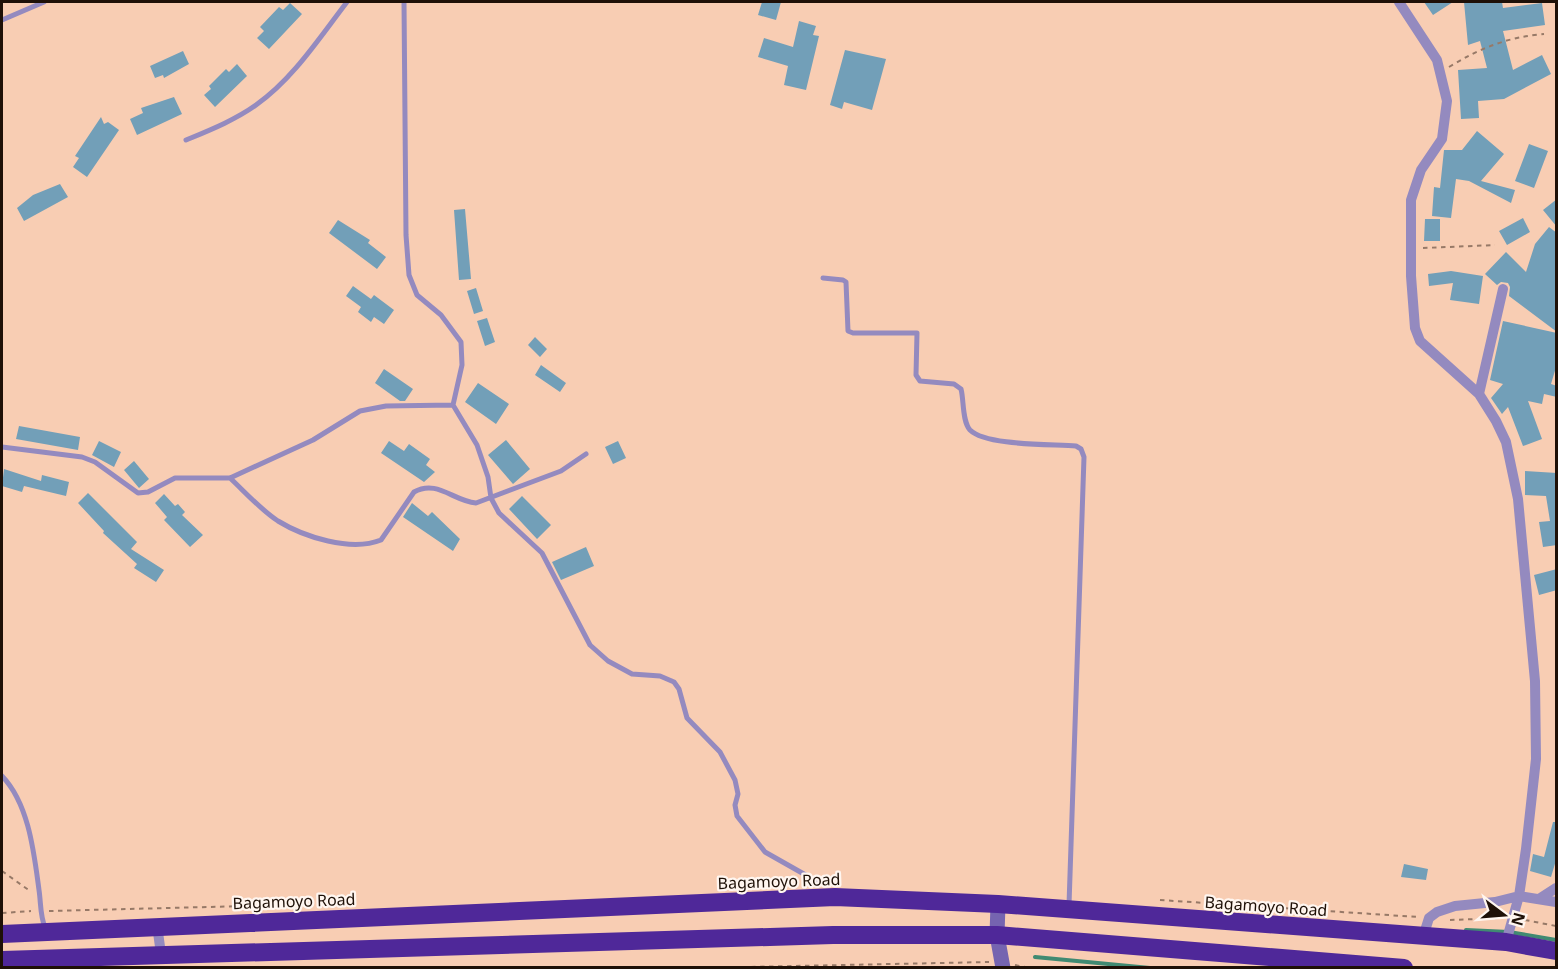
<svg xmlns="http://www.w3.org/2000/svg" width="1558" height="969" font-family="'Noto Sans',sans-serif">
<rect width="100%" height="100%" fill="#f8cdb3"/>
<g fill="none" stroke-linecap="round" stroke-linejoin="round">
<path stroke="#408a72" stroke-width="4" d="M 1466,930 L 1509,932 L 1556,940
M 1035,957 L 1150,968"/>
</g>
<path fill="#729fb8" d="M 762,2 L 781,2 L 776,20 L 758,15 Z
M 1424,2 L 1453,2 L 1433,15 Z
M 1464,2 L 1502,2 L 1503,8 L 1542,3 L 1545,25 L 1503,31 L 1513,70 L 1542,55 L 1551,74 L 1504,99 L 1478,101 L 1479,118 L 1461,119 L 1458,70 L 1487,68 L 1480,41 L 1468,45 Z
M 290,3 L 302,14 L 269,49 L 257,38 L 264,31 L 260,27 L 279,7 L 283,10 Z
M 799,21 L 816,26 L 813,35 L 819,36 L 806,90 L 784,85 L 788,66 L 758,57 L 764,38 L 793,47 Z
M 845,50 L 886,59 L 872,110 L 844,102 L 842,109 L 830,105 Z
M 183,51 L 189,64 L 164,78 L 163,75 L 155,78 L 150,66 Z
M 237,64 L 247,76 L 215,107 L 204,95 L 211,89 L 209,86 L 226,69 L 229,72 Z
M 174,97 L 182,114 L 137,135 L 130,119 L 143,113 L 141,108 Z
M 101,117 L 104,124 L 108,122 L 119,130 L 87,177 L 73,167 L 79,158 L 75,156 Z
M 1477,131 L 1504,154 L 1481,181 L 1515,190 L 1511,203 L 1469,181 L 1456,179 L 1451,218 L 1432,216 L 1434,187 L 1440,188 L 1444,150 L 1462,150 Z
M 1529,144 L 1548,151 L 1534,188 L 1515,181 Z
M 60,184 L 68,197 L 24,221 L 17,208 L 33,195 Z
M 1557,199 L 1557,227 L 1543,210 Z
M 465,209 L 471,279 L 459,280 L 454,210 Z
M 1523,218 L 1530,232 L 1507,245 L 1499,231 Z
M 1425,219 L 1440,219 L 1440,241 L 1424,241 Z
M 338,220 L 370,240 L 368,243 L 386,257 L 377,269 L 329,233 Z
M 1549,227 L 1557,233 L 1557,332 L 1509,296 L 1510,287 L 1508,283 L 1501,282 L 1497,285 L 1485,274 L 1506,252 L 1526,272 L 1535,244 Z
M 1451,271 L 1483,276 L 1479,304 L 1450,300 L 1453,283 L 1429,286 L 1428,274 Z
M 353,286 L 371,299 L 374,295 L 394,310 L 384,324 L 374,317 L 371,322 L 358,312 L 361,307 L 346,296 Z
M 476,288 L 483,311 L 474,314 L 467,291 Z
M 487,318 L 495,342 L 485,346 L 477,321 Z
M 1503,321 L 1557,333 L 1557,364 L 1551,384 L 1557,386 L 1557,397 L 1544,394 L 1542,404 L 1528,401 L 1542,439 L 1523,446 L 1508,407 L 1502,414 L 1491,398 L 1503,384 L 1490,380 Z
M 535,337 L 547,349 L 540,357 L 528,345 Z
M 541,365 L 566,383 L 560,392 L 535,375 Z
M 384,369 L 413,389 L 405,401 L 400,401 L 375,383 Z
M 478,383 L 509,404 L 496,424 L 465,402 Z
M 19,426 L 80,437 L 78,450 L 16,439 Z
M 506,440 L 530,469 L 513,484 L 488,455 Z
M 99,441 L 121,452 L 114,467 L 92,455 Z
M 389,441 L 404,451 L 409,444 L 430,459 L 426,465 L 435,472 L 424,482 L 381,453 Z
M 618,441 L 626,458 L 613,464 L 605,447 Z
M 134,461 L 149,479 L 139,488 L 124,470 Z
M 4,469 L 41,481 L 42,475 L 69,482 L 66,496 L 24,486 L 22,492 L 2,486 Z
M 1525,471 L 1557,473 L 1557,545 L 1543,547 L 1539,522 L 1550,521 L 1546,496 L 1525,495 Z
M 88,493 L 137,542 L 131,549 L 164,570 L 156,582 L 134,568 L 137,564 L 103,533 L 104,531 L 78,503 Z
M 164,494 L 175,506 L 178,504 L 185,512 L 182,515 L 203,535 L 190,547 L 164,520 L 167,517 L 155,503 Z
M 522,496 L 551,525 L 537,539 L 509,509 Z
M 412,503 L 428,516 L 432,512 L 460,539 L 453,551 L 403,517 Z
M 586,547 L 594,566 L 561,580 L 552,562 Z
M 1557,569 L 1557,590 L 1539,595 L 1534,575 Z
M 1553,822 L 1557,822 L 1557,857 L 1551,877 L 1530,871 L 1533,854 L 1544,857 Z
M 1404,864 L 1428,869 L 1426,880 L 1401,877 Z"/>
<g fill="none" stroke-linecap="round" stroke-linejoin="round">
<path stroke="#977967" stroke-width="2" stroke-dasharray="4.5 4.5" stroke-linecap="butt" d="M 1449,67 C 1480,48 1508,37 1544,34
M 1423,248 L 1495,245
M 2,871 L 30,891
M 1160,900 L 1418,917
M 49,911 L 286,905
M 2,913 L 31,911
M 1450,920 L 1502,918
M 1525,920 L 1556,926
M 1015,965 L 1030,968
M 697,968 L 989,962"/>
<path stroke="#948abf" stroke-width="5" d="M 404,2 L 406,235 L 409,275 L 417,295 L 441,315 L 461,342 L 462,365 L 453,405 L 477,445 L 488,477 L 491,498 L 499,513 L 542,553 L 590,645 L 608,661 L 632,674 L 660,676 L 674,682 L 679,689 L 687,718 L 720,752 L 735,780 L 738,794 L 735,805 L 737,816 L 765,852 L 818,882
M 2,20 L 44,2
M 186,140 C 210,130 235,120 256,105 C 293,79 320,37 347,2
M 823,278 L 843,280 L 846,282 L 848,331 L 853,333 L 917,333 L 916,375 L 920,381 L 954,384 L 961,389 C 964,400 962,421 970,430 C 986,446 1052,444 1076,446 L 1081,449 L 1084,457 L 1069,905
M 2,447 L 82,457 L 95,462 L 138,493 L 148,492 L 175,478 L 230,478 L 313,440 L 360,411 L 386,406 L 453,405
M 230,478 C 245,492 261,510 278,521 C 304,537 351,552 381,540 L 414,492 C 437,479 453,501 476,503 L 561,471 L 586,454
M 2,776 C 29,804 34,853 39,890 C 41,903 40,916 45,927"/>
<path stroke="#948abf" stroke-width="10" d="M 1399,2 L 1437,60 L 1447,101 L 1442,139 L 1421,170 L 1411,200 L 1411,276 L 1415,328 L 1420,341 L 1479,394 L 1496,421 L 1506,442 L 1518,499 L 1535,681 L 1536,759 L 1526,849 L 1519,896 L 1506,942
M 1479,394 L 1503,289
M 1539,899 L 1556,888
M 157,925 L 161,954
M 1423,937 L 1429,918 L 1437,912 L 1455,906 L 1495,902 L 1519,896 L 1556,902"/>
<path stroke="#7564b0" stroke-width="15" d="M 998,904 L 997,935 L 1003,968"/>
<path stroke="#4f2899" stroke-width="18" d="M 2,934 L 835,897 L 998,904 L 1506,942 L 1556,951
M 2,960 L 833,935 L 997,935 L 1404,968"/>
</g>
<g text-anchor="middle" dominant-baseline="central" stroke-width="4.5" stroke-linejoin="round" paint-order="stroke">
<g font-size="16" fill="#1e1007" stroke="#fff6f0">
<text transform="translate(779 881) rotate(-2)">Bagamoyo Road</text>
<text transform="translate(294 901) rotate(-2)">Bagamoyo Road</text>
<text transform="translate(1266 906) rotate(4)">Bagamoyo Road</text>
</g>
</g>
<rect width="1558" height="969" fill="none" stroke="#1e1007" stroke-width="6"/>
<g transform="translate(1504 915) rotate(106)" stroke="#fff6f0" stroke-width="4.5" paint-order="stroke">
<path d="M0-4.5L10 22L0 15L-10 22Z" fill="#1e1007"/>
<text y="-9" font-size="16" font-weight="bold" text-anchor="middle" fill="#1e1007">N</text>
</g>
</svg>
